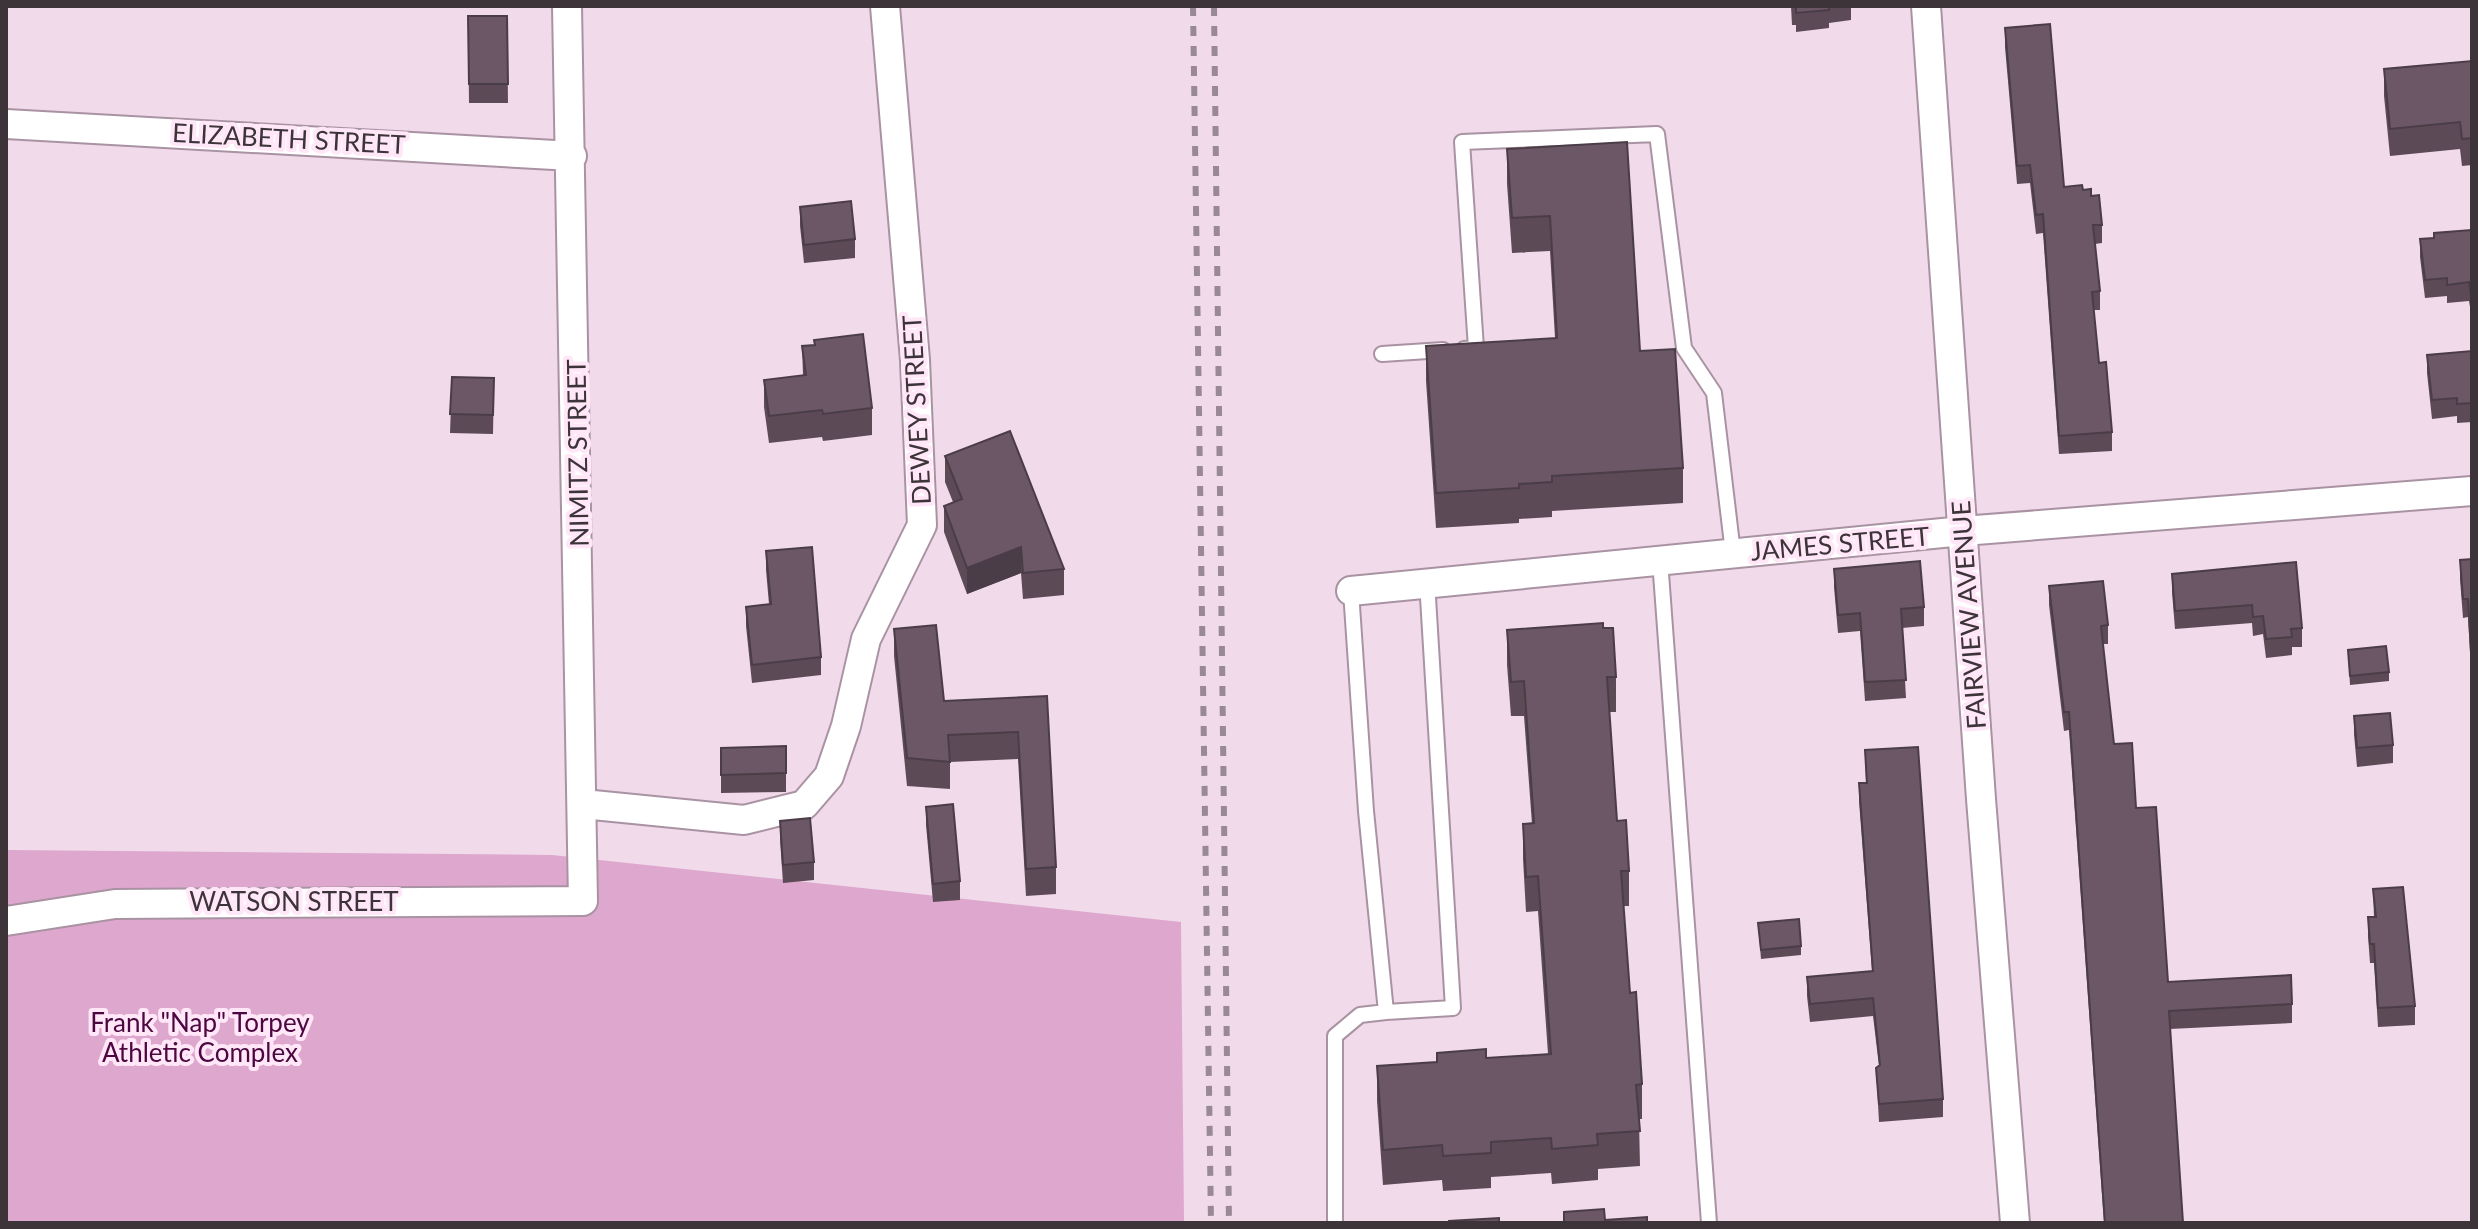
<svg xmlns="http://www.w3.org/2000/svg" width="2478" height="1229" font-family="Lato,sans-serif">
<rect width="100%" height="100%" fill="#f1daea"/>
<path fill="#dda7ce" d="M 6,850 L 552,855 L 1181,922 L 1184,1223 L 6,1223 Z"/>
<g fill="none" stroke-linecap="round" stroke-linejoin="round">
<g stroke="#a993a3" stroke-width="18">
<path id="service" d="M 1464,349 L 1476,348 L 1462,142 L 1657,134 L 1684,348 L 1714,393 L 1733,553
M 1382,354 L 1443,350
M 1660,560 L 1709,1223
M 1386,1012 L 1453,1008 L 1427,581
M 1335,1223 L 1335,1036 L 1360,1015 L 1386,1012 L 1366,811 L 1351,591"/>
</g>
<g stroke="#a993a3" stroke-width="32">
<path id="minor" d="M 1926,6 L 1981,799 L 2015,1223
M 6,124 L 572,156
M 1351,591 L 1963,531 L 2472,491
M 583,804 L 744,820 L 804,805 L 829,776 L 846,726 L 866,639 L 922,525 L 915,360 L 885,6
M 6,921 L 115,904 L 583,901 L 567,6"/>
</g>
<use href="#service" stroke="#fff" stroke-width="14"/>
<use href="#minor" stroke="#fff" stroke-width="28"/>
<path stroke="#998994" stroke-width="6" stroke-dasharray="10 10" stroke-linecap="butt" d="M 1193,6 L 1211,1223
M 1214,6 L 1229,1223"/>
</g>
<path fill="#5c4b57" d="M 1791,6 L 1851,6 L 1851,20 L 1829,23 L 1829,28 L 1796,32 L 1796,25 L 1792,25 Z
M 2025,6 L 2052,6 L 2025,8 Z
M 468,16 L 507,16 L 508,103 L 469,103 Z
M 2005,28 L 2064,187 L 2083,190 L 2091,196 L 2102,225 L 2102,243 L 2095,244 L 2100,291 L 2100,310 L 2094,310 L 2099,363 L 2112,432 L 2112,451 L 2059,454 L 2043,233 L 2036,234 L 2030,183 L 2017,184 L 2005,47 Z
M 2472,61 L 2472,165 L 2462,166 L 2460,149 L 2390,156 L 2384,96 L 2384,69 Z
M 1507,149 L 1640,351 L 1683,468 L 1683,503 L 1552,511 L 1552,517 L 1519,519 L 1519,523 L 1436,528 L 1426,381 L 1426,346 L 1555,338 L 1550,251 L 1512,253 L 1507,184 Z
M 800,207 L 855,239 L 855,258 L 804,263 L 800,226 Z
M 2472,234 L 2472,313 L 2471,313 L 2469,301 L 2447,303 L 2447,296 L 2425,298 L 2420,257 L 2420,239 Z
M 802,346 L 872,408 L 872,435 L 823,441 L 822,437 L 769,443 L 764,407 L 764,380 L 803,375 Z
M 2472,351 L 2472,422 L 2457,423 L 2457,416 L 2432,419 L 2427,373 L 2427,355 Z
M 452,377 L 494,378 L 493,434 L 450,433 Z
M 945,456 L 1064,569 L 1064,595 L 1023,599 L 1021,573 L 967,594 L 944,532 L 944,506 L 953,502 L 945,482 Z
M 766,551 L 821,657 L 821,675 L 752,683 L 746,626 L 746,607 L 769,604 L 766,570 Z
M 2472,559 L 2472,688 L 2468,617 L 2463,618 L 2460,579 L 2460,560 Z
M 2296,562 L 2302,628 L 2302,647 L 2292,647 L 2292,655 L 2266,658 L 2263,634 L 2253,636 L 2252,623 L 2175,629 L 2172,592 L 2172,574 Z
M 1834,569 L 1924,607 L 1924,626 L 1902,628 L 1906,698 L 1865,701 L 1860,631 L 1838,633 L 1834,587 Z
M 2049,586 L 2108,625 L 2108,644 L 2103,644 L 2114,744 L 2136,808 L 2168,982 L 2292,1004 L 2292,1023 L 2170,1029 L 2183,1223 L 2104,1223 L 2069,730 L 2064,731 L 2049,605 Z
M 1603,628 L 1616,677 L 1616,712 L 1609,712 L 1617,821 L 1629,871 L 1629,906 L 1623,906 L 1630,993 L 1642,1084 L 1642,1119 L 1639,1119 L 1640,1166 L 1598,1169 L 1598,1180 L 1552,1184 L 1551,1173 L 1491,1177 L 1491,1188 L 1443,1191 L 1442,1180 L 1383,1185 L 1377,1101 L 1377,1066 L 1548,1054 L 1538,911 L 1526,912 L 1523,859 L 1523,824 L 1532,824 L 1524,716 L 1511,716 L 1507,665 L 1507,630 Z
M 894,629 L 944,701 L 1047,696 L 1056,867 L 1056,894 L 1026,896 L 1018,759 L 950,762 L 950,789 L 907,786 L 894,656 Z
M 2348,650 L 2389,672 L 2389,681 L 2350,685 Z
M 2354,716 L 2393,745 L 2393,763 L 2357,767 L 2354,734 Z
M 786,746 L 786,792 L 721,793 L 721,748 Z
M 1865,750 L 1943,1099 L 1943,1117 L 1879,1122 L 1876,1068 L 1879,1066 L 1873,1016 L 1810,1022 L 1807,996 L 1807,977 L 1872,971 L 1859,801 L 1859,783 L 1866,783 Z
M 926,807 L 960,881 L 960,900 L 933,902 L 926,825 Z
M 780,821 L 814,862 L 814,880 L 783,883 L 780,839 Z
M 2373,889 L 2415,1006 L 2415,1025 L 2378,1027 L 2374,963 L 2370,963 L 2368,936 L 2368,917 L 2374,917 Z
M 1758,923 L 1801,946 L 1801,955 L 1761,959 Z"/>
<path fill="#4b3d47" d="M 1021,547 L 1021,573 L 967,594 L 967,568 Z"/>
<path fill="#6b5765" stroke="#4b3d47" stroke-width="2" d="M 1792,6 L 1829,6 L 1829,10 L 1796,13 L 1796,6 Z
M 468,16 L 507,16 L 508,84 L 469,84 Z
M 2050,24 L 2064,187 L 2082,185 L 2083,190 L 2091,189 L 2091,196 L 2099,195 L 2102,225 L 2093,225 L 2100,291 L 2092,292 L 2099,363 L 2106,362 L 2112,432 L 2059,436 L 2043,214 L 2036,215 L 2030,165 L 2017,166 L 2005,28 Z
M 2472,61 L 2472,138 L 2462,139 L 2460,122 L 2390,129 L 2384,69 Z
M 1627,142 L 1640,351 L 1675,349 L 1683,468 L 1552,476 L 1552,482 L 1519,484 L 1519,488 L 1436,493 L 1426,346 L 1557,338 L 1550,216 L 1512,218 L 1507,149 Z
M 851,201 L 855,239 L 804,245 L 800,207 Z
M 2471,230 L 2472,295 L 2471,295 L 2469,282 L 2447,285 L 2447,278 L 2425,280 L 2420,239 L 2434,238 L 2434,233 Z
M 863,334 L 872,408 L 823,414 L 822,410 L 769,416 L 764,380 L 806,375 L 802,346 L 815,345 L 814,340 Z
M 2472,351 L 2472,403 L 2457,404 L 2457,398 L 2432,400 L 2427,355 Z
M 452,377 L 494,378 L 493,415 L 450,414 Z
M 1010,431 L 1064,569 L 1023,573 L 1021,547 L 967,568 L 944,506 L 962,499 L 945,456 Z
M 812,547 L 821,657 L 752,665 L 746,607 L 771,604 L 766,551 Z
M 2472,559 L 2472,669 L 2468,599 L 2463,599 L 2460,560 Z
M 1920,561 L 1924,607 L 1901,609 L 1906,680 L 1865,682 L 1860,613 L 1838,615 L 1834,569 Z
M 2296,562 L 2302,628 L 2291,629 L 2292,637 L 2266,639 L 2263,616 L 2253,617 L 2252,605 L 2175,611 L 2172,574 Z
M 2103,581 L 2108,625 L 2101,626 L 2114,744 L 2132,743 L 2136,808 L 2156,807 L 2168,982 L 2291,975 L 2292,1004 L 2169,1011 L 2183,1223 L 2105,1223 L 2069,712 L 2064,712 L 2049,586 Z
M 1603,623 L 1603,628 L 1613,628 L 1616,677 L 1607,677 L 1617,821 L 1626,820 L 1629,871 L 1621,871 L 1630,993 L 1636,992 L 1642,1084 L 1636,1085 L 1640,1131 L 1597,1134 L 1598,1145 L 1552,1149 L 1551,1138 L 1491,1142 L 1491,1153 L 1443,1156 L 1442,1145 L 1383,1150 L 1377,1066 L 1437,1062 L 1437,1053 L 1486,1049 L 1486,1058 L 1551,1054 L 1538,876 L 1526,877 L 1523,824 L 1534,823 L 1524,681 L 1511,682 L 1507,630 Z
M 936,625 L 944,701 L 1047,696 L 1056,867 L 1026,869 L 1018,732 L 948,735 L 950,762 L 907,758 L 894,629 Z
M 2386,646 L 2389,672 L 2350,676 L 2348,650 Z
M 2390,713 L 2393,745 L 2357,748 L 2354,716 Z
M 786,746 L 786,773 L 721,775 L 721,748 Z
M 1918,747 L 1943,1099 L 1879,1104 L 1876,1068 L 1880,1065 L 1873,998 L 1810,1004 L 1807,977 L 1873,971 L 1859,783 L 1867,783 L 1865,750 Z
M 953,804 L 960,881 L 933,884 L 926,807 Z
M 810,818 L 814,862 L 783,865 L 780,821 Z
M 2403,887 L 2415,1006 L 2378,1008 L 2374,944 L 2370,944 L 2368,917 L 2376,917 L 2373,889 Z
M 1799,919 L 1801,946 L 1761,950 L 1758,923 Z
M 1604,1209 L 1605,1220 L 1647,1217 L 1647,1223 L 1564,1223 L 1564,1212 Z
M 1499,1218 L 1499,1223 L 1449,1223 L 1449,1221 Z"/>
<g text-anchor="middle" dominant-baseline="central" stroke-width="8" stroke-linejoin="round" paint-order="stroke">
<g font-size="26" fill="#3d343a" stroke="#ffe7f8">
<text transform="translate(289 138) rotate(3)">ELIZABETH STREET</text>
<text transform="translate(916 410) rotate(-93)">DEWEY STREET</text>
<text transform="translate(577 453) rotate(-91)">NIMITZ STREET</text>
<text transform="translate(1840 543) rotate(-5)">JAMES STREET</text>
<text transform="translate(1968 615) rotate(-94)">FAIRVIEW AVENUE</text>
<text x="294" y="901">WATSON STREET</text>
</g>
<g font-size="26" fill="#4c0640" stroke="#ffe7f8">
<text x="200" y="1022">Frank "Nap" Torpey<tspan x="200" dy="30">Athletic Complex</tspan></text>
</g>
</g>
<rect width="2478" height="1229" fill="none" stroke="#3d343a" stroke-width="16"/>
</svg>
